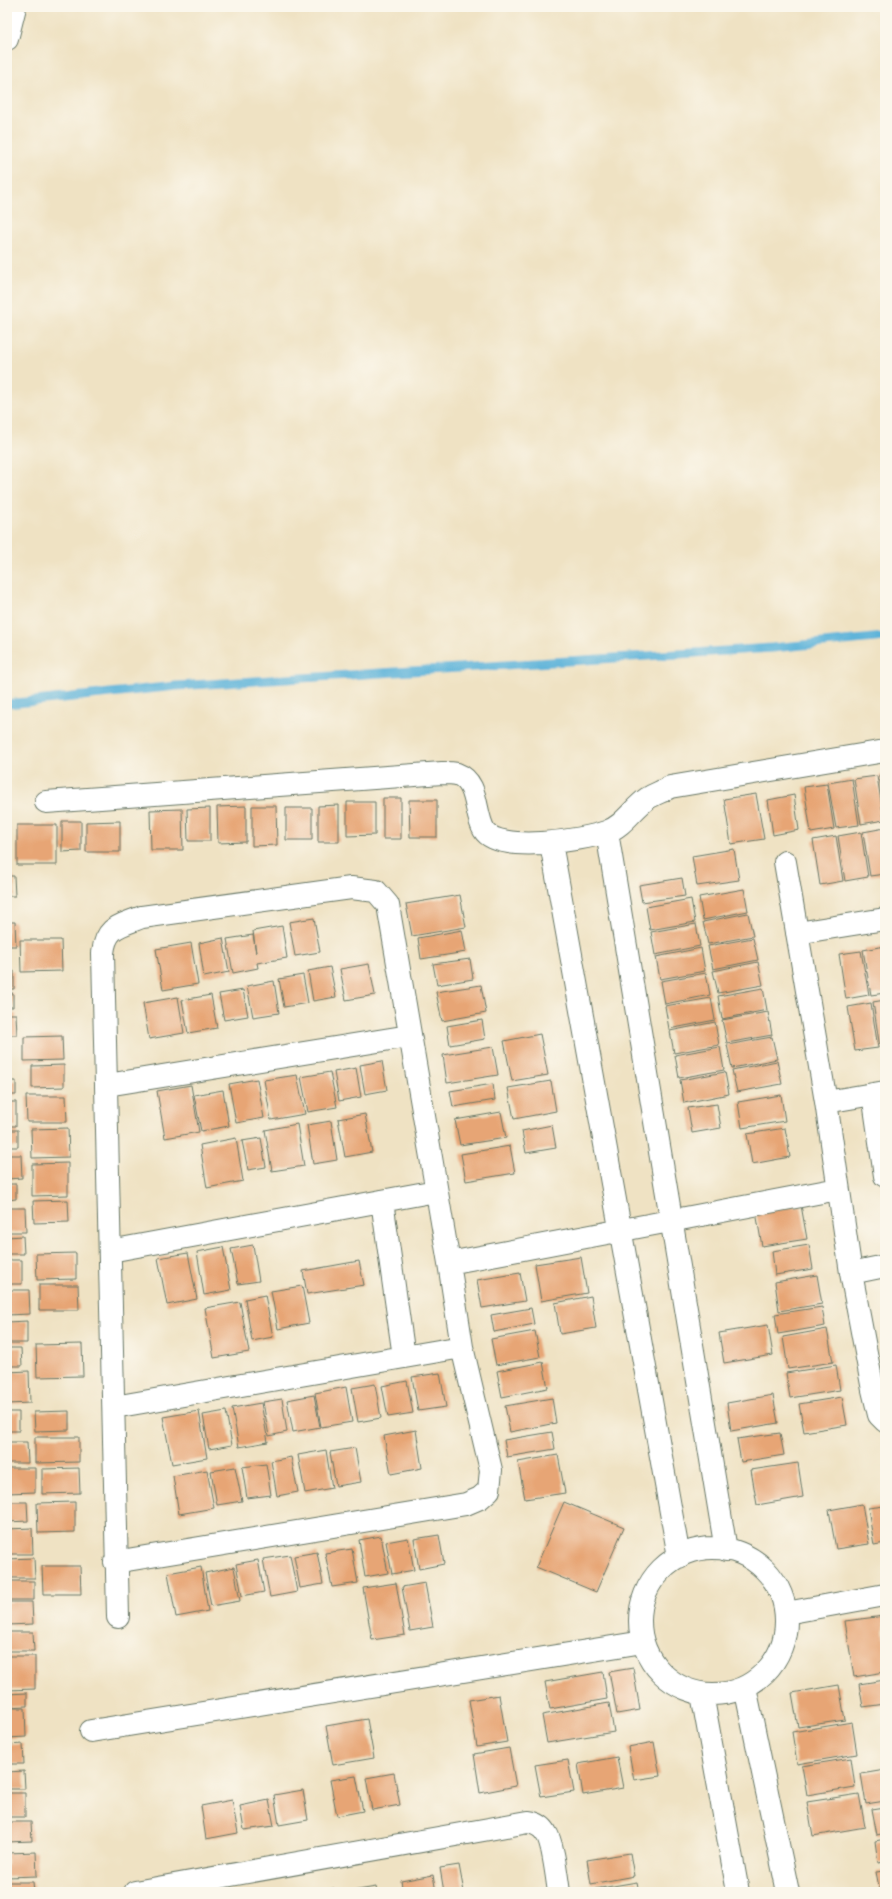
<svg xmlns="http://www.w3.org/2000/svg" width="892" height="1899" font-family="'Gochi Hand',sans-serif">
<rect width="100%" height="100%" fill="#fbf7ec"/>
<filter id="ink" filterUnits="userSpaceOnUse"><feTurbulence type="fractalNoise" baseFrequency=".025" numOctaves="2"/><feDisplacementMap in="SourceGraphic" scale="8" xChannelSelector="R" yChannelSelector="G"/><feConvolveMatrix kernelMatrix="1 2 1 2 8 2 1 2 1" color-interpolation-filters="sRGB"/></filter>
<filter id="wash" filterUnits="userSpaceOnUse"><feTurbulence type="fractalNoise" baseFrequency=".012" numOctaves="4" result="noise"/><feDisplacementMap in="SourceGraphic" scale="16" xChannelSelector="R" yChannelSelector="G"/><feGaussianBlur stdDeviation="0.9" result="paint"/><feColorMatrix in="noise" values="0 0 0 0 0 0 0 0 0 0 0 0 0 0 0 0 0 1.4 0 .05"/><feComposite in="paint" operator="in"/></filter>
<g filter="url(#wash)">
<rect width="100%" height="100%" fill="#efe2c3"/>
<g fill="none" stroke-linecap="round" stroke-linejoin="round">
<path stroke="#5db3d9" stroke-width="9" d="M 7,704 L 176,686 L 772,648 L 885,637"/>
</g>
<g id="blocks">
<path fill="#e7a575" d="M 885,774 L 885,809 L 884,809 L 879,775 Z
M 877,776 L 884,820 L 861,824 L 854,779 Z
M 852,779 L 859,825 L 836,828 L 828,783 Z
M 827,784 L 834,829 L 811,833 L 804,787 Z
M 756,794 L 764,839 L 731,844 L 724,799 Z
M 794,795 L 799,830 L 773,835 L 768,800 Z
M 383,798 L 401,798 L 401,839 L 383,839 Z
M 409,800 L 437,800 L 437,837 L 410,837 Z
M 347,802 L 375,802 L 375,835 L 347,836 Z
M 339,805 L 339,842 L 318,842 L 318,806 Z
M 246,806 L 246,842 L 218,843 L 217,807 Z
M 252,806 L 276,806 L 277,845 L 252,846 Z
M 210,808 L 210,841 L 188,841 L 187,809 Z
M 286,808 L 312,808 L 312,840 L 286,840 Z
M 182,809 L 183,850 L 151,850 L 150,810 Z
M 62,821 L 81,821 L 81,851 L 62,852 Z
M 120,821 L 120,852 L 86,852 L 86,822 Z
M 17,825 L 57,825 L 57,865 L 17,865 Z
M 885,828 L 885,874 L 870,876 L 863,832 Z
M 861,832 L 868,877 L 845,881 L 838,836 Z
M 836,836 L 843,881 L 820,885 L 813,840 Z
M 734,849 L 739,880 L 697,886 L 692,856 Z
M 7,876 L 14,876 L 15,896 L 7,896 Z
M 682,878 L 685,896 L 642,902 L 639,885 Z
M 744,889 L 748,911 L 703,920 L 699,897 Z
M 460,895 L 466,927 L 412,936 L 406,904 Z
M 691,899 L 695,922 L 650,930 L 646,907 Z
M 748,913 L 753,936 L 708,944 L 703,922 Z
M 314,918 L 320,952 L 295,956 L 289,922 Z
M 7,922 L 15,922 L 16,946 L 7,946 Z
M 696,924 L 700,946 L 655,955 L 651,932 Z
M 282,926 L 287,958 L 257,963 L 258,968 L 233,973 L 227,939 L 253,935 L 256,953 L 253,931 Z
M 462,930 L 466,952 L 421,959 L 418,938 Z
M 223,938 L 229,972 L 204,977 L 199,943 Z
M 753,938 L 758,960 L 713,969 L 708,946 Z
M 20,940 L 61,940 L 62,971 L 21,972 Z
M 191,943 L 198,984 L 163,990 L 156,949 Z
M 885,946 L 885,993 L 871,995 L 863,950 Z
M 701,948 L 705,971 L 660,979 L 656,957 Z
M 861,951 L 869,995 L 846,999 L 839,954 Z
M 470,959 L 473,979 L 437,985 L 433,964 Z
M 758,962 L 763,985 L 718,993 L 713,971 Z
M 369,964 L 375,995 L 346,1000 L 340,969 Z
M 330,967 L 336,997 L 313,1001 L 308,971 Z
M 7,971 L 14,971 L 14,989 L 7,989 Z
M 706,973 L 710,995 L 665,1004 L 661,981 Z
M 303,975 L 308,1003 L 284,1007 L 279,979 Z
M 274,981 L 279,1013 L 253,1017 L 247,986 Z
M 481,985 L 486,1013 L 442,1021 L 436,992 Z
M 763,988 L 767,1010 L 722,1019 L 718,996 Z
M 243,990 L 248,1016 L 224,1020 L 219,994 Z
M 13,993 L 13,1007 L 7,1007 L 7,994 Z
M 211,995 L 217,1028 L 188,1033 L 182,1000 Z
M 178,997 L 184,1033 L 149,1039 L 143,1003 Z
M 711,998 L 715,1020 L 669,1029 L 665,1006 Z
M 885,1000 L 885,1047 L 880,1048 L 873,1002 Z
M 871,1003 L 878,1048 L 855,1051 L 848,1007 Z
M 768,1012 L 772,1035 L 727,1043 L 722,1020 Z
M 7,1014 L 16,1014 L 17,1035 L 7,1035 Z
M 482,1020 L 485,1039 L 450,1045 L 447,1026 Z
M 715,1022 L 719,1045 L 674,1053 L 670,1031 Z
M 540,1034 L 548,1075 L 512,1081 L 504,1041 Z
M 62,1036 L 63,1060 L 24,1061 L 24,1037 Z
M 772,1037 L 777,1059 L 732,1068 L 727,1045 Z
M 493,1047 L 498,1075 L 447,1083 L 443,1055 Z
M 720,1047 L 724,1070 L 679,1078 L 675,1055 Z
M 382,1061 L 387,1090 L 365,1094 L 360,1065 Z
M 777,1061 L 782,1084 L 737,1092 L 732,1070 Z
M 64,1065 L 64,1087 L 32,1088 L 32,1066 Z
M 356,1068 L 361,1097 L 339,1101 L 334,1072 Z
M 330,1072 L 337,1107 L 308,1112 L 301,1077 Z
M 725,1072 L 729,1094 L 684,1103 L 680,1080 Z
M 297,1075 L 305,1114 L 271,1120 L 264,1080 Z
M 257,1079 L 264,1118 L 236,1123 L 229,1084 Z
M 7,1081 L 16,1081 L 16,1095 L 7,1095 Z
M 551,1081 L 556,1111 L 514,1119 L 508,1088 Z
M 493,1084 L 495,1100 L 453,1107 L 450,1091 Z
M 191,1085 L 199,1132 L 165,1138 L 157,1091 Z
M 223,1090 L 229,1126 L 201,1131 L 194,1095 Z
M 781,1095 L 785,1121 L 742,1128 L 738,1102 Z
M 26,1096 L 66,1096 L 67,1122 L 27,1122 Z
M 7,1102 L 16,1102 L 16,1126 L 7,1126 Z
M 717,1104 L 721,1128 L 692,1133 L 688,1108 Z
M 501,1112 L 506,1138 L 460,1145 L 455,1120 Z
M 365,1114 L 372,1152 L 345,1157 L 338,1119 Z
M 331,1121 L 337,1160 L 313,1164 L 307,1125 Z
M 297,1124 L 304,1166 L 272,1171 L 265,1130 Z
M 552,1125 L 556,1148 L 526,1153 L 522,1131 Z
M 68,1128 L 69,1157 L 32,1158 L 31,1129 Z
M 785,1128 L 790,1157 L 752,1164 L 747,1134 Z
M 7,1130 L 18,1130 L 18,1147 L 7,1147 Z
M 236,1138 L 243,1181 L 207,1188 L 200,1145 Z
M 261,1138 L 266,1167 L 248,1170 L 242,1141 Z
M 510,1146 L 515,1173 L 466,1181 L 461,1154 Z
M 7,1155 L 21,1155 L 22,1178 L 7,1179 Z
M 68,1163 L 68,1195 L 32,1196 L 32,1164 Z
M 7,1184 L 16,1184 L 16,1199 L 7,1200 Z
M 68,1200 L 69,1222 L 34,1223 L 33,1201 Z
M 801,1205 L 807,1239 L 762,1246 L 756,1212 Z
M 7,1208 L 25,1208 L 26,1232 L 7,1232 Z
M 23,1236 L 24,1254 L 7,1254 L 7,1237 Z
M 253,1245 L 259,1281 L 238,1284 L 231,1249 Z
M 809,1245 L 813,1269 L 775,1275 L 772,1251 Z
M 223,1247 L 231,1290 L 204,1295 L 197,1252 Z
M 76,1253 L 76,1279 L 37,1280 L 36,1254 Z
M 188,1253 L 197,1299 L 167,1305 L 158,1258 Z
M 581,1257 L 587,1293 L 541,1301 L 535,1264 Z
M 7,1260 L 22,1260 L 22,1284 L 7,1284 Z
M 359,1261 L 364,1285 L 307,1294 L 303,1271 Z
M 520,1273 L 525,1301 L 482,1308 L 477,1280 Z
M 817,1275 L 822,1304 L 779,1311 L 775,1282 Z
M 39,1285 L 78,1285 L 79,1310 L 39,1310 Z
M 302,1286 L 309,1323 L 278,1329 L 271,1291 Z
M 7,1290 L 29,1290 L 30,1314 L 7,1315 Z
M 265,1295 L 273,1337 L 252,1341 L 245,1299 Z
M 591,1296 L 596,1328 L 560,1334 L 555,1303 Z
M 240,1302 L 249,1352 L 214,1358 L 205,1308 Z
M 822,1307 L 825,1326 L 778,1334 L 775,1314 Z
M 531,1308 L 534,1324 L 494,1332 L 491,1315 Z
M 27,1321 L 27,1343 L 7,1343 L 7,1322 Z
M 768,1325 L 773,1355 L 724,1363 L 719,1333 Z
M 827,1329 L 833,1362 L 788,1369 L 783,1337 Z
M 535,1331 L 540,1357 L 496,1365 L 491,1339 Z
M 82,1344 L 83,1376 L 37,1377 L 36,1345 Z
M 7,1348 L 21,1348 L 22,1366 L 7,1366 Z
M 543,1362 L 548,1388 L 502,1397 L 497,1371 Z
M 836,1365 L 840,1390 L 790,1398 L 786,1373 Z
M 29,1371 L 30,1403 L 7,1404 L 7,1372 Z
M 440,1373 L 446,1407 L 418,1411 L 412,1377 Z
M 407,1381 L 413,1413 L 388,1417 L 382,1386 Z
M 375,1384 L 381,1418 L 358,1422 L 352,1388 Z
M 346,1387 L 352,1422 L 321,1427 L 315,1393 Z
M 314,1395 L 320,1427 L 293,1432 L 287,1400 Z
M 773,1395 L 778,1423 L 731,1431 L 727,1403 Z
M 842,1397 L 847,1425 L 804,1432 L 799,1404 Z
M 552,1398 L 556,1423 L 510,1432 L 505,1406 Z
M 282,1399 L 287,1432 L 269,1436 L 263,1402 Z
M 261,1403 L 268,1442 L 239,1447 L 232,1408 Z
M 69,1411 L 69,1430 L 35,1431 L 34,1412 Z
M 199,1411 L 207,1458 L 172,1464 L 163,1417 Z
M 226,1411 L 232,1445 L 209,1449 L 203,1415 Z
M 7,1412 L 19,1412 L 19,1431 L 7,1431 Z
M 416,1430 L 422,1468 L 391,1474 L 384,1436 Z
M 552,1432 L 555,1449 L 507,1457 L 504,1440 Z
M 780,1433 L 784,1455 L 741,1462 L 737,1439 Z
M 35,1437 L 79,1437 L 79,1462 L 35,1463 Z
M 7,1442 L 27,1442 L 28,1463 L 7,1463 Z
M 355,1448 L 361,1482 L 336,1486 L 330,1452 Z
M 326,1450 L 332,1488 L 305,1493 L 298,1455 Z
M 558,1455 L 565,1493 L 525,1499 L 518,1462 Z
M 291,1457 L 298,1492 L 277,1496 L 271,1461 Z
M 798,1463 L 803,1497 L 757,1505 L 751,1470 Z
M 266,1464 L 271,1495 L 247,1498 L 242,1467 Z
M 235,1467 L 242,1501 L 217,1505 L 211,1471 Z
M 7,1468 L 35,1468 L 35,1492 L 7,1493 Z
M 79,1468 L 80,1493 L 42,1494 L 42,1469 Z
M 207,1470 L 214,1508 L 179,1514 L 173,1476 Z
M 7,1502 L 27,1502 L 28,1521 L 7,1522 Z
M 75,1502 L 75,1532 L 38,1533 L 37,1503 Z
M 564,1502 L 624,1527 L 596,1592 L 536,1567 Z
M 862,1504 L 869,1544 L 836,1549 L 829,1510 Z
M 885,1506 L 885,1543 L 874,1545 L 868,1508 Z
M 32,1528 L 33,1554 L 7,1554 L 7,1529 Z
M 439,1535 L 444,1564 L 419,1569 L 414,1539 Z
M 381,1536 L 388,1573 L 365,1577 L 359,1540 Z
M 408,1538 L 414,1570 L 392,1574 L 386,1542 Z
M 352,1549 L 358,1583 L 332,1587 L 325,1553 Z
M 317,1552 L 323,1584 L 300,1588 L 294,1556 Z
M 290,1555 L 297,1592 L 270,1597 L 263,1559 Z
M 34,1558 L 35,1578 L 7,1578 L 7,1559 Z
M 258,1560 L 264,1592 L 242,1596 L 236,1564 Z
M 42,1566 L 80,1566 L 81,1594 L 43,1594 Z
M 201,1567 L 208,1611 L 176,1617 L 168,1573 Z
M 234,1567 L 240,1601 L 211,1606 L 205,1573 Z
M 7,1581 L 34,1581 L 34,1600 L 7,1600 Z
M 396,1583 L 405,1635 L 372,1640 L 363,1588 Z
M 425,1583 L 433,1627 L 410,1631 L 402,1587 Z
M 7,1602 L 32,1602 L 33,1624 L 7,1625 Z
M 884,1616 L 885,1672 L 854,1677 L 845,1621 Z
M 7,1632 L 33,1632 L 34,1651 L 7,1651 Z
M 7,1656 L 35,1656 L 35,1689 L 7,1690 Z
M 633,1668 L 640,1710 L 617,1714 L 609,1672 Z
M 603,1672 L 607,1699 L 550,1709 L 545,1682 Z
M 885,1680 L 885,1704 L 863,1707 L 859,1684 Z
M 839,1685 L 845,1720 L 798,1727 L 792,1693 Z
M 27,1693 L 27,1706 L 7,1707 L 7,1694 Z
M 499,1695 L 507,1742 L 477,1747 L 469,1700 Z
M 609,1703 L 614,1732 L 547,1743 L 542,1715 Z
M 7,1708 L 25,1708 L 26,1737 L 7,1738 Z
M 367,1719 L 374,1758 L 333,1765 L 326,1726 Z
M 852,1722 L 857,1754 L 797,1764 L 792,1732 Z
M 654,1742 L 660,1776 L 634,1780 L 628,1747 Z
M 23,1744 L 24,1764 L 7,1764 L 7,1745 Z
M 509,1748 L 516,1786 L 480,1793 L 474,1754 Z
M 617,1757 L 623,1788 L 583,1795 L 578,1764 Z
M 851,1758 L 855,1787 L 807,1795 L 802,1766 Z
M 568,1760 L 574,1792 L 541,1797 L 535,1765 Z
M 885,1770 L 885,1801 L 866,1804 L 861,1774 Z
M 24,1771 L 25,1789 L 7,1789 L 7,1772 Z
M 394,1773 L 400,1805 L 372,1810 L 366,1778 Z
M 356,1776 L 363,1811 L 337,1816 L 330,1780 Z
M 303,1790 L 308,1820 L 279,1825 L 274,1795 Z
M 7,1793 L 25,1793 L 25,1817 L 7,1817 Z
M 859,1794 L 865,1827 L 813,1836 L 807,1802 Z
M 232,1800 L 238,1833 L 206,1839 L 201,1806 Z
M 269,1800 L 274,1826 L 244,1830 L 240,1806 Z
M 885,1807 L 885,1833 L 877,1835 L 872,1809 Z
M 7,1822 L 31,1822 L 32,1841 L 7,1842 Z
M 885,1839 L 885,1862 L 878,1863 L 875,1841 Z
M 36,1852 L 37,1876 L 7,1877 L 7,1853 Z
M 630,1853 L 634,1876 L 591,1884 L 587,1860 Z
M 459,1865 L 464,1892 L 444,1892 L 440,1868 Z
M 885,1871 L 885,1892 L 880,1892 L 876,1872 Z
M 433,1875 L 436,1892 L 403,1892 L 401,1881 Z
M 7,1882 L 33,1882 L 34,1892 L 7,1892 Z
M 637,1882 L 639,1892 L 596,1892 L 595,1889 Z
M 376,1887 L 377,1892 L 352,1892 L 352,1891 Z
M 334,1888 L 335,1892 L 316,1892 L 316,1891 Z"/>
</g>
</g>
<g filter="url(#ink)">
<use href="#blocks" fill-opacity="0" stroke="#687766" stroke-width="1"/>
<g fill="none" stroke-linecap="round" stroke-linejoin="round">
<g stroke="#687766" stroke-width="24">
<path id="minor" d="M 7,39 L 15,7
M 46,802 L 442,773 C 447,773 453,773 457,774 C 479,782 474,813 484,830 C 498,854 583,840 606,832 C 624,826 633,808 648,798 C 655,794 663,791 670,787 L 885,751
M 607,832 L 726,1550
M 551,843 L 679,1557
M 785,862 L 826,1102 L 851,1273 L 873,1390 L 879,1415 L 885,1421
M 797,933 L 885,919
M 107,1085 L 409,1036
M 873,1094 L 885,1176
M 826,1102 L 885,1092
M 382,1201 L 404,1357
M 110,1251 L 436,1191
M 449,1263 L 838,1189
M 851,1273 L 885,1266
M 114,1407 L 462,1347
M640 1621a73 73 0 1 1 146 0a73 73 0 1 1-146 0Z
M 115,1562 L 466,1504 L 480,1498 L 489,1490 L 491,1470 L 462,1347 L 449,1263 L 388,905 L 376,891 L 351,888 L 142,917 C 120,926 106,926 103,953 L 118,1617
M 786,1613 L 885,1595
M 745,1687 L 788,1892
M 702,1694 L 738,1892
M 91,1731 L 643,1642
M 135,1892 L 528,1822 C 535,1823 542,1826 546,1833 C 553,1842 557,1879 559,1892"/>
</g>
<use href="#minor" stroke="#fff" stroke-width="22"/>
</g>
</g>
<rect width="892" height="1899" fill="none" stroke="#fbf7ec" stroke-width="24"/>
</svg>
